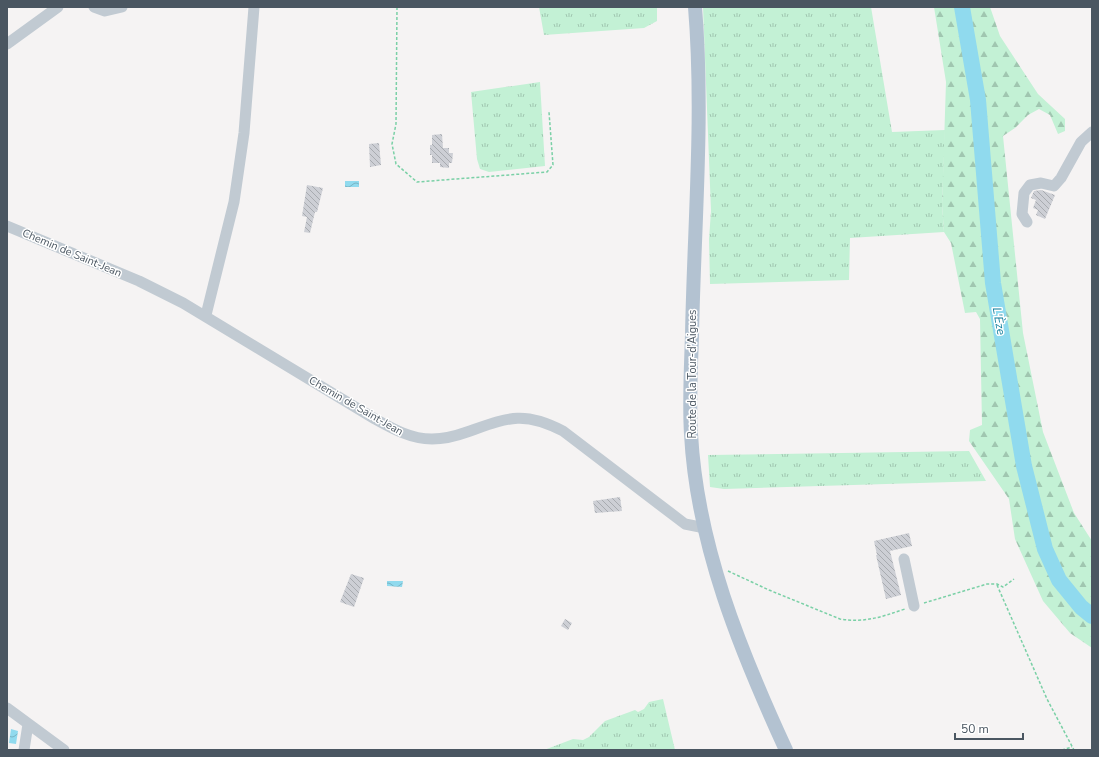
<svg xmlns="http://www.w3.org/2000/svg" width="1099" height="757" font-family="'Nunito Sans',sans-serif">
<defs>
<pattern id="grass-tufts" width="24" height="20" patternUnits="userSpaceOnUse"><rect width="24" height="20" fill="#c3f1d5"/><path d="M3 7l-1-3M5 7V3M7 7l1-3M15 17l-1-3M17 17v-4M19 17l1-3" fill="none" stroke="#a0c6b0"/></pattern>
<pattern id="forest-firs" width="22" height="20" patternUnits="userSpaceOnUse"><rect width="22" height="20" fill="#c3f1d5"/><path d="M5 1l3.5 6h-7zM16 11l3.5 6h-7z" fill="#a0c6b0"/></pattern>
<pattern id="water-waves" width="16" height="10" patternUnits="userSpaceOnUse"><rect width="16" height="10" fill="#90daee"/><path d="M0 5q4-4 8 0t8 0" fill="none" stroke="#78b4c4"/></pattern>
<pattern id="building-back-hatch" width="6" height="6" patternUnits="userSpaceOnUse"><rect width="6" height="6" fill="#cdcfd5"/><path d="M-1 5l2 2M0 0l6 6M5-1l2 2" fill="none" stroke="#a8abb0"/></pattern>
</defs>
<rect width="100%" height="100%" fill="#f5f3f3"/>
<path fill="url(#grass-tufts)" d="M 539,7 L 657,7 L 657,21 L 644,28 L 544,35 Z
M 703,7 L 871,7 L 892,132 L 945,130 L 942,205 L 944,232 L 850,238 L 849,280 L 710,284 L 709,239 L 711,211 Z
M 540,82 L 545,166 L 489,172 L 480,169 L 477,159 L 471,92 Z
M 969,451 L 986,481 L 724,489 L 710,487 L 708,455 Z
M 663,699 L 675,750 L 544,750 L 573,739 L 583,740 L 589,737 L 605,721 L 635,710 L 638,712 L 644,709 L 649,702 Z"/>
<path fill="url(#forest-firs)" d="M 934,7 L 990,7 L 1000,36 L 1038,94 L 1065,119 L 1065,131 L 1058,134 L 1050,115 L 1039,109 L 1028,115 L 1015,128 L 1003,136 L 1023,333 L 1043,432 L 1074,513 L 1092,541 L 1092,648 L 1070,633 L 1043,601 L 1015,539 L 1009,499 L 969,441 L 970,430 L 982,425 L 980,319 L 976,312 L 965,313 L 951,243 L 944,232 L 942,205 L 946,82 Z"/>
<path fill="url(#water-waves)" d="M 345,181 L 359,181 L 359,187 L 345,187 Z
M 387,581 L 403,581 L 402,587 L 387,586 Z
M 11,729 L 18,731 L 16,744 L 9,743 Z"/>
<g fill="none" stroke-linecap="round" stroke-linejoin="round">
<path stroke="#90daee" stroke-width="16" d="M 962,7 L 978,100 L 993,283 L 1024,466 L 1045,549 L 1059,580 L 1081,607 L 1092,616"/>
</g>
<path fill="url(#building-back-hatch)" d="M 442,134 L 443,148 L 449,148 L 449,153 L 453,153 L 452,163 L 449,163 L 449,168 L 440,167 L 440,163 L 432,163 L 432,155 L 430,155 L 430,145 L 432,145 L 432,135 Z
M 379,143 L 381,165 L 370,167 L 369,144 Z
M 307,185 L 323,188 L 317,212 L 315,212 L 310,233 L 304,232 L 307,217 L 302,216 Z
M 1041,190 L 1055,195 L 1045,219 L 1036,215 L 1038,210 L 1033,208 L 1036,200 L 1031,198 L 1034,191 Z
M 620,497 L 622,511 L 595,513 L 593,501 Z
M 909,533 L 912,546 L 890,551 L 901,595 L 886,599 L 876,555 L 877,555 L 874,541 Z
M 351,574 L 364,578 L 354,607 L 340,602 Z
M 565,619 L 572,623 L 568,630 L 561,626 Z"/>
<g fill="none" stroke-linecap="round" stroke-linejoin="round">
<path stroke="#7ad0a6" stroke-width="1.5" stroke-dasharray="3 2" stroke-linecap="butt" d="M 397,7 L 396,124 L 392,144 L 396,164 L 417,182 L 547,172 L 553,165 L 549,112
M 728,571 L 769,590 L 840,619 C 865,623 881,617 905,609
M 997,585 L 1047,699 L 1074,750
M 924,603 L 987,584 L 997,584 L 1003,587 L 1014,579
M 1062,750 L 1072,747"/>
<path stroke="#c1cad2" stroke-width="11" d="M 94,7 L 105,11 L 122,7
M 7,44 L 58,7
M 1027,222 L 1022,214 L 1024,193 L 1030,185 L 1041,183 L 1054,186 L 1061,178 L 1081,142 L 1092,132
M 7,226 L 139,281 L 183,303 L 375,419 C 393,429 411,439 432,439 C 444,439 456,436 467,432 C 507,418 523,410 563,431 L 685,524 L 705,528
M 206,315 L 234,202 L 244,133 L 254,7
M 904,559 L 914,606
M 7,708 L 64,750
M 24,750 L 28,724"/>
<path stroke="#b3c2d1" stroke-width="14" d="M 695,7 C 704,116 694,226 692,335 C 691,368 689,401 691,434 C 697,545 740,650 786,750"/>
</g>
<g text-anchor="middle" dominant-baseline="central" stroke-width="3" stroke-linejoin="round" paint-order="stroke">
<g font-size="11" fill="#4a5661" stroke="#fff">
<text transform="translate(72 253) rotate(23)">Chemin de Saint-Jean</text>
<text transform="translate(692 374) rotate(-90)">Route de la Tour-d'Aigues</text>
<text transform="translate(356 406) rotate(30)">Chemin de Saint-Jean</text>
</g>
<g font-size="12" font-style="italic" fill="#0c7c9b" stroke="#fff">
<text transform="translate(999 321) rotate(80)">L'Èze</text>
</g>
</g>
<rect width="1099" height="757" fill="none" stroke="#4a5661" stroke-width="16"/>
<path d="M955 733v6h68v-6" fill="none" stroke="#4a5661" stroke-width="2"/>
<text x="961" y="733" font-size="12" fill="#4a5661" stroke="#ffffff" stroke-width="3" paint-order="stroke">50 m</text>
</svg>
